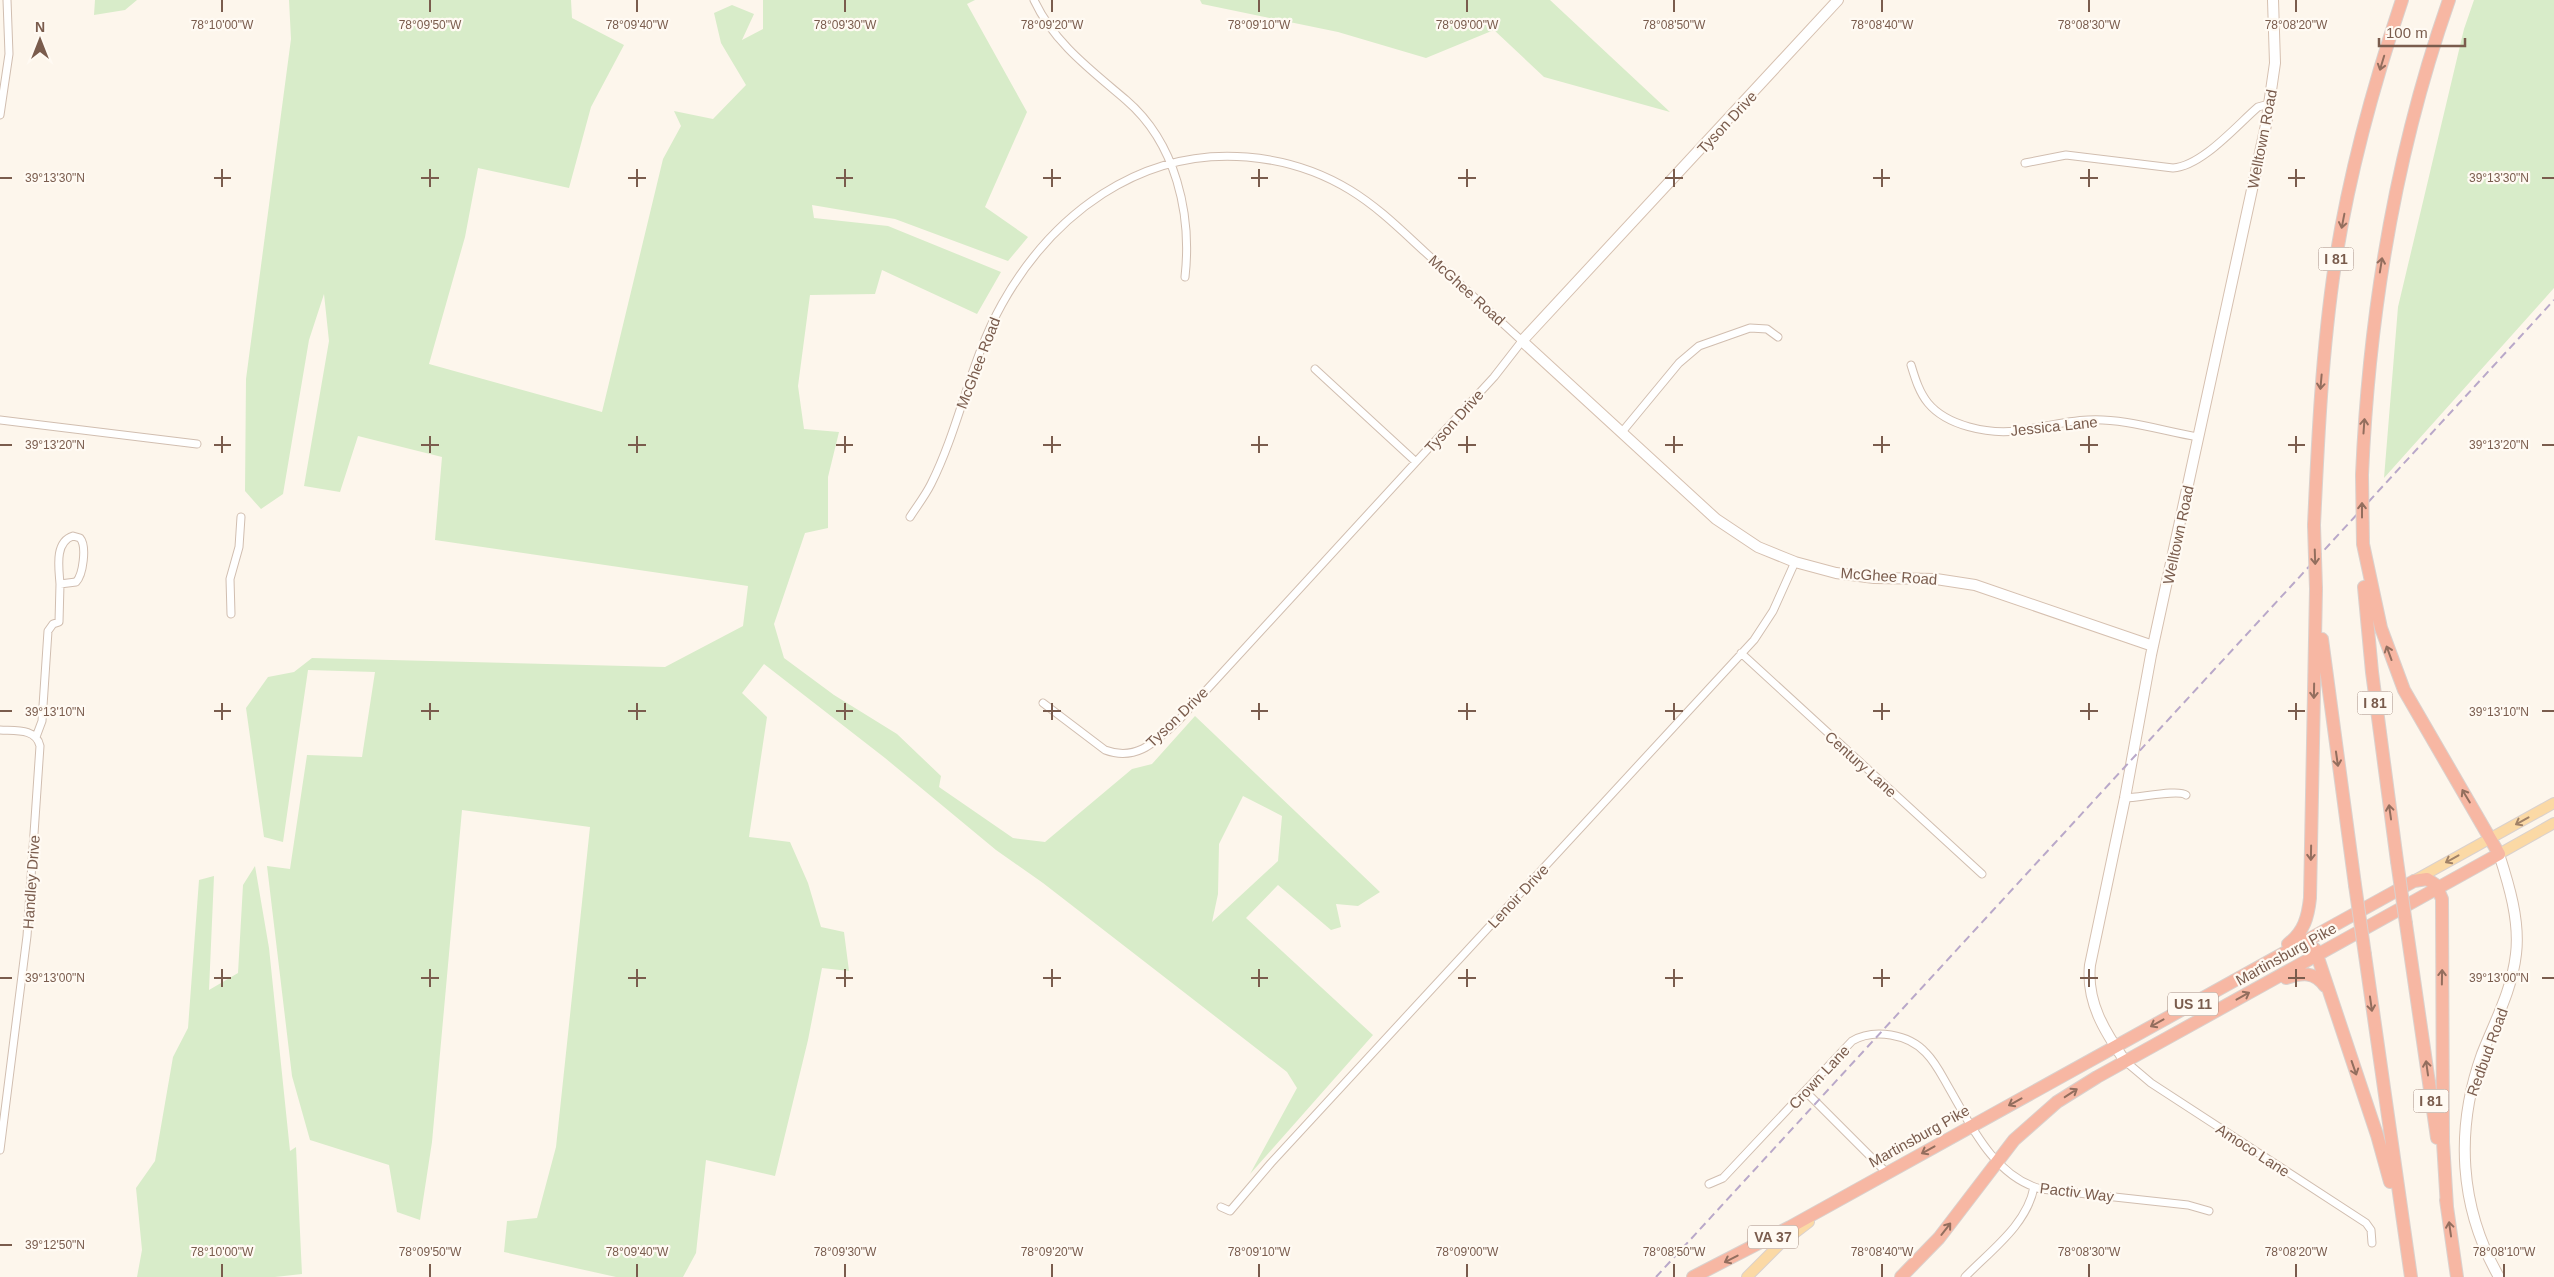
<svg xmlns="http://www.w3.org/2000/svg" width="2554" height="1277" font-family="Arial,sans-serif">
<rect width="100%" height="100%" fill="#fdf6ec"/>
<path fill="#d8ecc9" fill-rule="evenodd" d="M 95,0 L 137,0 L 125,10 L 94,15 Z
M 289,0 L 571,0 L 572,18 L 624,45 L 591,107 L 569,188 L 478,168 L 465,237 L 429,364 L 602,412 L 663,159 L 681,126 L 674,111 L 713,119 L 746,85 L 721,43 L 714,13 L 732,5 L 754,14 L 742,40 L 763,29 L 763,0 L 975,0 L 967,4 L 1027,112 L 985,207 L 1028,237 L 1008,261 L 895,219 L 812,205 L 814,218 L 888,226 L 1001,272 L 977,314 L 882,270 L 875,294 L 810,295 L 798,386 L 804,429 L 839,432 L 828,477 L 828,528 L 805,533 L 774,624 L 784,658 L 834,695 L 897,734 L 941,776 L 939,787 L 1013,838 L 1045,842 L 1132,769 L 1152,764 L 1195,716 L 1380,892 L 1358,906 L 1336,904 L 1341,927 L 1331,930 L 1278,885 L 1246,918 L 1373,1035 L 1250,1174 L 1297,1088 L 1287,1072 L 1043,883 L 996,850 L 885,758 L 764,664 L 742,693 L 767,717 L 749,837 L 790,842 L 808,883 L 821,927 L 844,932 L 849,971 L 822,968 L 808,1040 L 775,1176 L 706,1160 L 696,1253 L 683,1277 L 616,1277 L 504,1252 L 507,1221 L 537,1218 L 556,1147 L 590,827 L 462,810 L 432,1142 L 420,1220 L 397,1212 L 389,1165 L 310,1140 L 292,1076 L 267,866 L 290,869 L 307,755 L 362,757 L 375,672 L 308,670 L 283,842 L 264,837 L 246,708 L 268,677 L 294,672 L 312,658 L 665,667 L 743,626 L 748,586 L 435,540 L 442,457 L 358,436 L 340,492 L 304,486 L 329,341 L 324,294 L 309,340 L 283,494 L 261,509 L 245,491 L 246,379 L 291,39 ZM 1243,796 L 1282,816 L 1278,861 L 1212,922 L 1218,894 L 1219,844 Z
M 1200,0 L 1550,0 L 1670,112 L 1544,77 L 1494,30 L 1426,58 L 1338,32 L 1202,4 Z
M 2474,0 L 2554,0 L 2554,288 L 2384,478 L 2398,307 L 2464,29 Z
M 255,866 L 269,948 L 290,1151 L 296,1147 L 302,1274 L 275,1277 L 137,1277 L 142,1250 L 136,1188 L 155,1161 L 173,1057 L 188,1028 L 199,880 L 214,876 L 209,990 L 238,973 L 243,885 Z"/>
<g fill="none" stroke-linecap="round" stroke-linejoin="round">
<g stroke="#d1beb0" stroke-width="9">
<path id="street" d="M 1034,0 C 1054,43 1091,70 1126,100 C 1176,143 1192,214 1185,277
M 0,115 L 9,54 L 7,0
M 2025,163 L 2066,155 L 2173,168 C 2202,166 2236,126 2258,107 L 2269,104
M 1911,365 C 1915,378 1919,392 1928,403 C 1947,426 1988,434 2016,431 C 2040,428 2064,421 2088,420 C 2124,418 2163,431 2198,437
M 1315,369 L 1416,462
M 0,420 L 197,444
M 1622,432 L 1679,363 L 1699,346 L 1750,328 L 1767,329 L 1778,337
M 910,517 C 917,506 925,496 931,484 C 960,426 970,361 1002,304 C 1052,215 1139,148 1247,157 C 1283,160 1319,171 1350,190 C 1378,207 1401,230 1425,252 C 1457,281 1489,311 1522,341 L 1494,377 L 1178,721 C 1156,741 1137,762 1105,750 L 1043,703
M 73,536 L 80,538 C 87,546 83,575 76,582 L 60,584 C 59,569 54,542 73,536 Z
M 231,614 L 230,579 L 239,547 L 241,517
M 1741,653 L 1982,874
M 0,730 C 15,731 36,728 40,746 L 27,936 L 0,1150
M 36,737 L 42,721 L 48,631 L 53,624 L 59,622 L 60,584
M 2125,798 C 2139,798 2178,789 2186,795
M 2125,1061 L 2151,1083 L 2366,1223 L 2371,1230 L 2372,1243
M 1805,1091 L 1887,1173
M 1709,1184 L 1723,1178 L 1852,1041 C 1874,1028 1909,1034 1926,1053 C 1936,1063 1942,1076 1949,1088 C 1971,1126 1995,1177 2041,1189 L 2188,1205 L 2209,1211
M 1221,1207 L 1230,1211 L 1271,1163 L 1754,640 L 1773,611 L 1795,562
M 1965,1277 C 1990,1251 2027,1225 2034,1187"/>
</g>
<g stroke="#d6c0b0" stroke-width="12">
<path id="secondary" d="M 1838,0 L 1522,341 L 1716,519 L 1758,547 L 1795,562 L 1836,573 L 1874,578 L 1936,579 L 1975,585 L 2153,646
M 2499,854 C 2509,885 2520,921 2516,954 C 2512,990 2495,1021 2482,1054 C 2455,1129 2459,1207 2499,1277
M 2125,1061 C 2105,1032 2086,1002 2090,965 L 2125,798 L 2151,655 L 2266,125 L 2275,63 L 2273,0"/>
</g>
<g stroke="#dad1cd" stroke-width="12">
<path id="primary" d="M 2499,854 L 2554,823
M 2417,879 L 2554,803
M 1747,1277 L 1779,1245 L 1809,1222"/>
</g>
<g stroke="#dad1cd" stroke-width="14">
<path id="highway" d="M 2362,475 C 2369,312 2395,154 2449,0
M 2314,525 C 2318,438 2322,351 2335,264 C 2349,174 2373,86 2402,0
M 2364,587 L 2372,672 L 2397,861
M 2322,639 L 2355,885
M 2406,924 L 2437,1138
M 2288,944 C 2304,932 2308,917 2310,898 L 2316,589
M 2315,949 L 2377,1135 L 2390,1182
M 2365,955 L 2411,1277
M 2286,978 C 2302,973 2314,971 2325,986
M 2446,1200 L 2457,1277
M 1693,1277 L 1790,1227 L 2414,881 L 2427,879 L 2436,885 L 2442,899 L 2443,1142 L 2447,1207
M 1901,1277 L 1939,1238 L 2014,1140 L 2057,1102 L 2097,1077 L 2499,854 L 2404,690 L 2381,628 L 2363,544"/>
</g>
<use href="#street" stroke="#fff" stroke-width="7"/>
<use href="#secondary" stroke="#fff" stroke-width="10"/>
<use href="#primary" stroke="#fbd9a5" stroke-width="10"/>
<use href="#highway" stroke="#f7b7a3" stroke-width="12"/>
<path stroke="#b9a8c9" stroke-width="2" stroke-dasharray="8 5" stroke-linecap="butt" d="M 1656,1277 L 2554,300"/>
<g stroke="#dad1cd" stroke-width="14" stroke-linecap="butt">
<path id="highway-bridge" d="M 2362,475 L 2363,544
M 2314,525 L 2316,589
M 2397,861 L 2406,924
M 2355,885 L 2365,955"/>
</g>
<use href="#highway-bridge" stroke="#f7b7a3" stroke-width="12"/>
</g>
<defs><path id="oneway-shaft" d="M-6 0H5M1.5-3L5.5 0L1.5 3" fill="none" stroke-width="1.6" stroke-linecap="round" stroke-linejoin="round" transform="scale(1.25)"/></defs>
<g stroke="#936e5e">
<use href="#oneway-shaft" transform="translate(2382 63) rotate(107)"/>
<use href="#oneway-shaft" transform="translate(2343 221) rotate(101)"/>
<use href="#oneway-shaft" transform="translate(2381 265) rotate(-81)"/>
<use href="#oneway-shaft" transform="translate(2321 382) rotate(95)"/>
<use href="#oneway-shaft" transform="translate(2364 426) rotate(-86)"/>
<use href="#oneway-shaft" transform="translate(2362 510) rotate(-90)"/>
<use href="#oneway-shaft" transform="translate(2315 557) rotate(88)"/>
<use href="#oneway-shaft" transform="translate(2389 653) rotate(-110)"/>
<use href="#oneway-shaft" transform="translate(2314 691) rotate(91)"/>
<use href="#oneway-shaft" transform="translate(2337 759) rotate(82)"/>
<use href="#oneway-shaft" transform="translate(2466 796) rotate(-121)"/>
<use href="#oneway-shaft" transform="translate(2390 812) rotate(-98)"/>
<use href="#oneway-shaft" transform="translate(2311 853) rotate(91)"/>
<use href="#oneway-shaft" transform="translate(2442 977) rotate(-89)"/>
<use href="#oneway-shaft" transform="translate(2243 996) rotate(-29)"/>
<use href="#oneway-shaft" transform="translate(2371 1004) rotate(82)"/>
<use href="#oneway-shaft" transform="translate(2157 1023) rotate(151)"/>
<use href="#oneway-shaft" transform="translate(2354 1068) rotate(71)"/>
<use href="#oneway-shaft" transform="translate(2427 1068) rotate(-98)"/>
<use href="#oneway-shaft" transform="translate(2071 1093) rotate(-33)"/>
<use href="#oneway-shaft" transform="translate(2015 1102) rotate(151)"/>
<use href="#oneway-shaft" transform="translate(1928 1150) rotate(151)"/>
<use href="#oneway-shaft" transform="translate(1946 1229) rotate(-52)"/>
<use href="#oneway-shaft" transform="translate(2450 1229) rotate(-98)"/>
<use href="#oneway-shaft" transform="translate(1731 1259) rotate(153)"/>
</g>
<g stroke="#a18267">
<use href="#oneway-shaft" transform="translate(2522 821) rotate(151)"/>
<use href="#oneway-shaft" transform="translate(2452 859) rotate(151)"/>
</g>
<path fill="none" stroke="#7a5c4d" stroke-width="2" d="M 222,0 L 222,12M 430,0 L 430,12M 637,0 L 637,12M 845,0 L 845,12M 1052,0 L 1052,12M 1259,0 L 1259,12M 1467,0 L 1467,12M 1674,0 L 1674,12M 1882,0 L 1882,12M 2089,0 L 2089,12M 2296,0 L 2296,12M 222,169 L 222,187M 430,169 L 430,187M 637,169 L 637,187M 845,169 L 845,187M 1052,169 L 1052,187M 1259,169 L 1259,187M 1467,169 L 1467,187M 1674,169 L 1674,187M 1882,169 L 1882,187M 2089,169 L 2089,187M 2296,169 L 2296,187M 0,178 L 12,178M 214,178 L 231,178M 421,178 L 439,178M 628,178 L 646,178M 836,178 L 853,178M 1043,178 L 1061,178M 1251,178 L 1268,178M 1458,178 L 1476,178M 1665,178 L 1683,178M 1873,178 L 1890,178M 2080,178 L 2098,178M 2288,178 L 2305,178M 2542,178 L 2554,178M 222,436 L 222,453M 430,436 L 430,453M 637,436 L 637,453M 845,436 L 845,453M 1052,436 L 1052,453M 1259,436 L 1259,453M 1467,436 L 1467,453M 1674,436 L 1674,453M 1882,436 L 1882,453M 2089,436 L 2089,453M 2296,436 L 2296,453M 0,445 L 12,445M 214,445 L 231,445M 421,445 L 439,445M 628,445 L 646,445M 836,445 L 853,445M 1043,445 L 1061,445M 1251,445 L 1268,445M 1458,445 L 1476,445M 1665,445 L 1683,445M 1873,445 L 1890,445M 2080,445 L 2098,445M 2288,445 L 2305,445M 2542,445 L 2554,445M 222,703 L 222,720M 430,703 L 430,720M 637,703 L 637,720M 845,703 L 845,720M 1052,703 L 1052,720M 1259,703 L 1259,720M 1467,703 L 1467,720M 1674,703 L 1674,720M 1882,703 L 1882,720M 2089,703 L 2089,720M 2296,703 L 2296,720M 0,711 L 12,711M 214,711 L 231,711M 421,711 L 439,711M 628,711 L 646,711M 836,711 L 853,711M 1043,711 L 1061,711M 1251,711 L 1268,711M 1458,711 L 1476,711M 1665,711 L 1683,711M 1873,711 L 1890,711M 2080,711 L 2098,711M 2288,711 L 2305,711M 2542,711 L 2554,711M 222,969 L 222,987M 430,969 L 430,987M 637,969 L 637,987M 845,969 L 845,987M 1052,969 L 1052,987M 1259,969 L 1259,987M 1467,969 L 1467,987M 1674,969 L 1674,987M 1882,969 L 1882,987M 2089,969 L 2089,987M 2296,969 L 2296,987M 0,978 L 12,978M 214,978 L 231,978M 421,978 L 439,978M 628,978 L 646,978M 836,978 L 853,978M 1043,978 L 1061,978M 1251,978 L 1268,978M 1458,978 L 1476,978M 1665,978 L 1683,978M 1873,978 L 1890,978M 2080,978 L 2098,978M 2288,978 L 2305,978M 2542,978 L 2554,978M 0,1245 L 12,1245M 222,1264 L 222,1277M 430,1264 L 430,1277M 637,1264 L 637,1277M 845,1264 L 845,1277M 1052,1264 L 1052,1277M 1259,1264 L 1259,1277M 1467,1264 L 1467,1277M 1674,1264 L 1674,1277M 1882,1264 L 1882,1277M 2089,1264 L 2089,1277M 2296,1264 L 2296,1277M 2504,1264 L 2504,1277"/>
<g text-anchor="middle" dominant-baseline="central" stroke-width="4.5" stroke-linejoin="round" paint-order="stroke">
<g fill="#fffaf3" stroke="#a28b7f" stroke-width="1">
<rect x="2318.5" y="247.5" width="35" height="23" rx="4"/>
<rect x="2357.5" y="691.5" width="35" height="23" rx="4"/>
<rect x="2168" y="992.5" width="50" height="23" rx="4"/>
<rect x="2413.5" y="1089.5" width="35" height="23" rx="4"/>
<rect x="1748" y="1225.5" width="50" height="23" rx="4"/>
</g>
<g font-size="14" font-weight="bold" fill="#7a5c4d">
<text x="2336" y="259">I 81</text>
<text x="2375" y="703">I 81</text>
<text x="2193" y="1004">US 11</text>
<text x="2431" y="1101">I 81</text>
<text x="1773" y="1237">VA 37</text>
</g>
<g font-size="15" fill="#7a5c4d" stroke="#fffaf3">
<text transform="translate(1727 122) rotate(-47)">Tyson Drive</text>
<text transform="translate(2262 139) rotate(-79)">Welltown Road</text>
<text transform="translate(1467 290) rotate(42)">McGhee Road</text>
<text transform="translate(978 363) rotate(-69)">McGhee Road</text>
<text transform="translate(1454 421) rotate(-48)">Tyson Drive</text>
<text transform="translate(2054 426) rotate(-6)">Jessica Lane</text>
<text transform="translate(2178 535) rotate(-78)">Welltown Road</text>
<text transform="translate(1889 576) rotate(4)">McGhee Road</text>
<text transform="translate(1177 717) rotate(-44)">Tyson Drive</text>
<text transform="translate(1861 764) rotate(42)">Century Lane</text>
<text transform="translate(31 882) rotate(-86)">Handley Drive</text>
<text transform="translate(1518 896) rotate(-47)">Lenoir Drive</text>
<text transform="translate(2286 954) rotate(-29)">Martinsburg Pike</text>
<text transform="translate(2487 1052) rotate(-70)">Redbud Road</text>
<text transform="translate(1819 1077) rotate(-47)">Crown Lane</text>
<text transform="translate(1919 1136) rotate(-29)">Martinsburg Pike</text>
<text transform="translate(2253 1150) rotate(33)">Amoco Lane</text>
<text transform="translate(2077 1192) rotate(7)">Pactiv Way</text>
</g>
</g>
<g font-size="12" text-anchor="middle" fill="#7a5c4d" stroke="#fffaf3" stroke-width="4.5" stroke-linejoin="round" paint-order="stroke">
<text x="222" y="29">78°10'00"W</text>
<text x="430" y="29">78°09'50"W</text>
<text x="637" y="29">78°09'40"W</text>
<text x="845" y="29">78°09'30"W</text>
<text x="1052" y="29">78°09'20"W</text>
<text x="1259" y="29">78°09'10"W</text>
<text x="1467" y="29">78°09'00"W</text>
<text x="1674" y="29">78°08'50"W</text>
<text x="1882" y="29">78°08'40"W</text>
<text x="2089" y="29">78°08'30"W</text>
<text x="2296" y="29">78°08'20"W</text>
<text x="55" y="182">39°13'30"N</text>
<text x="2499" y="182">39°13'30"N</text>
<text x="55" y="449">39°13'20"N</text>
<text x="2499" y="449">39°13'20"N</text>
<text x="55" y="716">39°13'10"N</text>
<text x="2499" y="716">39°13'10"N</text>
<text x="55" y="982">39°13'00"N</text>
<text x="2499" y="982">39°13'00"N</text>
<text x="55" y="1249">39°12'50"N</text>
<text x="222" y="1256">78°10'00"W</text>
<text x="430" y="1256">78°09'50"W</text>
<text x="637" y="1256">78°09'40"W</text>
<text x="845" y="1256">78°09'30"W</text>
<text x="1052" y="1256">78°09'20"W</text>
<text x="1259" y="1256">78°09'10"W</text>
<text x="1467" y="1256">78°09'00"W</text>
<text x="1674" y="1256">78°08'50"W</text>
<text x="1882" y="1256">78°08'40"W</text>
<text x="2089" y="1256">78°08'30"W</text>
<text x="2296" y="1256">78°08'20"W</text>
<text x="2504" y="1256">78°08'10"W</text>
</g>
<g transform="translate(40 40)" stroke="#fffaf3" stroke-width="4" paint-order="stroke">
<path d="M0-4L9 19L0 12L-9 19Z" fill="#7a5c4d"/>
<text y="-8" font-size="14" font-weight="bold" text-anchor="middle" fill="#7a5c4d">N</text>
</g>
<path d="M2379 38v8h86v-8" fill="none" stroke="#7a5c4d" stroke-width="2.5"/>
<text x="2386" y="38" font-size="15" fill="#7a5c4d" stroke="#fffaf3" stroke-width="4" paint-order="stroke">100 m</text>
</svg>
